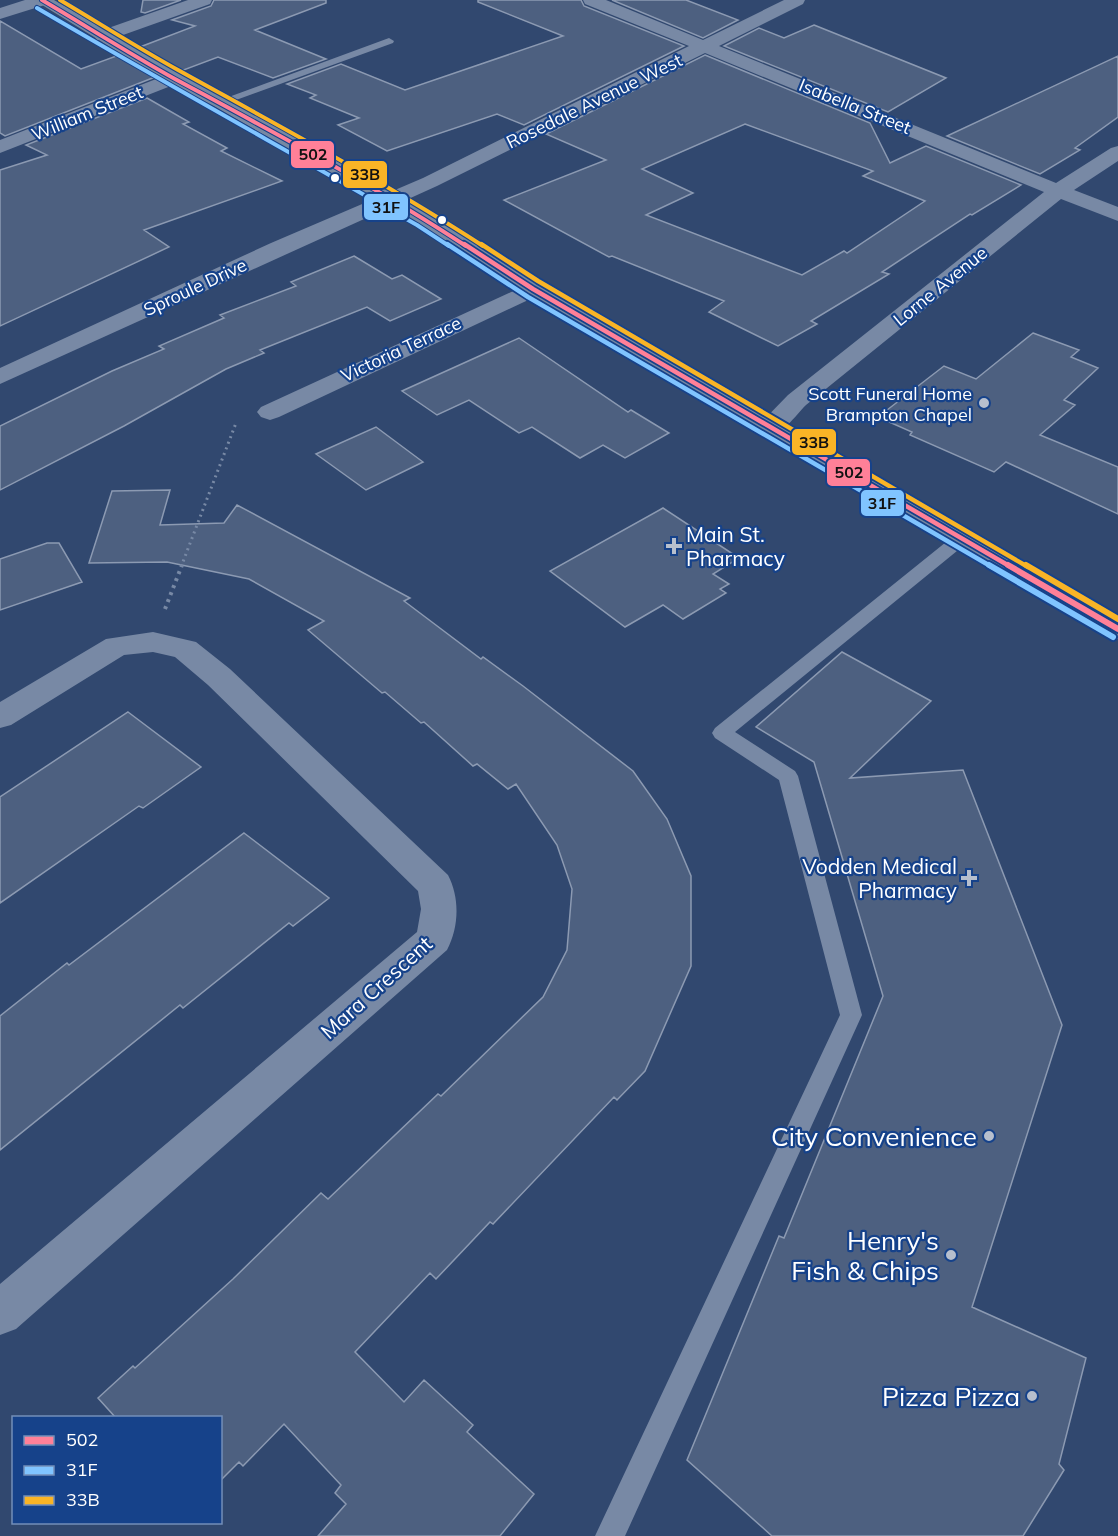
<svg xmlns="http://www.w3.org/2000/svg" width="1118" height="1536" font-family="Mulish,sans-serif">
<rect width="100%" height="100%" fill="#31486f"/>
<path fill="#4d6080" stroke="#8c9ab2" stroke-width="1.5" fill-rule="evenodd" d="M 143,0 L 181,0 L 145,13 L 141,12 Z
M 214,0 L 326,0 L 326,3 L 255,30 L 326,59 L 273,78 L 218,57 L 181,71 L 140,47 L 195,26 L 172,20 L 211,6 Z
M 478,0 L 581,0 L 584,6 L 684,46 L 524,125 L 497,114 L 387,151 L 338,125 L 359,118 L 310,98 L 316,95 L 287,84 L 341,64 L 405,90 L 563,36 L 478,2 Z
M 612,0 L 686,0 L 738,20 L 703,38 Z
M 0,21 L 81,69 L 119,55 L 155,77 L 5,136 L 0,133 Z
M 814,25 L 946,78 L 888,112 L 724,46 L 759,28 L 784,38 Z
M 705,55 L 870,123 L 890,163 L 926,146 L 1021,185 L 972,215 L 970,214 L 882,272 L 889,274 L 811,321 L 817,324 L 778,346 L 709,312 L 724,301 L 612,256 L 609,257 L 504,200 L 606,160 L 546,134 ZM 745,124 L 873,171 L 863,176 L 925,201 L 847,253 L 844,251 L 802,275 L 646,215 L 693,193 L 642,169 Z
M 1118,56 L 1118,117 L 1075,148 L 1080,150 L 1040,174 L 947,136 Z
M 147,98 L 189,122 L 183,124 L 227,148 L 221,151 L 282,181 L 144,230 L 169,247 L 0,326 L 0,170 L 47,155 L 26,145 Z
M 354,256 L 392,279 L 402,275 L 441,299 L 390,321 L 367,307 L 260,350 L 264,353 L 226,369 L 124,426 L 0,490 L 0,426 L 112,371 L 164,349 L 159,346 L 224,318 L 220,315 L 296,286 L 291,282 Z
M 1033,333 L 1079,350 L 1071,357 L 1098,368 L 1064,400 L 1075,405 L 1040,435 L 1118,467 L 1118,514 L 1006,462 L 994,472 L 910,435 L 912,432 L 878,417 L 944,366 L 976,379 Z
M 519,338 L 628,412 L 631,410 L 669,433 L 625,458 L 603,445 L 580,458 L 532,427 L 519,433 L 469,400 L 437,415 L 402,391 Z
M 376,427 L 423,462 L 366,490 L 316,454 Z
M 170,490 L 160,525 L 224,523 L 237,505 L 410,598 L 404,601 L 481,659 L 483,657 L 523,686 L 633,771 L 667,819 L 691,876 L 691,966 L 645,1071 L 617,1100 L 614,1097 L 493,1224 L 490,1222 L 436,1279 L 430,1273 L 355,1352 L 404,1402 L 424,1380 L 473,1425 L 467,1432 L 534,1494 L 500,1536 L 318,1536 L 346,1504 L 335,1493 L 341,1485 L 284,1424 L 243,1466 L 239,1462 L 220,1481 L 220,1418 L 116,1418 L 98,1398 L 133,1366 L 135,1368 L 233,1279 L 321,1193 L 328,1199 L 438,1094 L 441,1096 L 543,997 L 567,950 L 572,889 L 557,845 L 516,784 L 508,789 L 477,764 L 473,766 L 424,722 L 421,723 L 385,692 L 382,693 L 308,630 L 324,621 L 249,579 L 167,562 L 89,563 L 112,491 Z
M 663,508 L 739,558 L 713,574 L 729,584 L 720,589 L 726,593 L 683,619 L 663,605 L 625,627 L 550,571 Z
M 47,543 L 59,543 L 82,582 L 0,610 L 0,559 Z
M 842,652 L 931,701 L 850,778 L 963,770 L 1062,1025 L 972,1307 L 1086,1358 L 1059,1464 L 1064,1470 L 1023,1536 L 772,1536 L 687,1460 L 779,1236 L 784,1238 L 883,996 L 814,762 L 756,727 Z
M 128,712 L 201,767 L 143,808 L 139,806 L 0,903 L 0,797 Z
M 244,833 L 329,898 L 293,926 L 289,923 L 183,1008 L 180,1005 L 0,1150 L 0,1016 L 67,963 L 69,965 Z"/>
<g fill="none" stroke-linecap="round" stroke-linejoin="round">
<path stroke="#7889a5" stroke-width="3" stroke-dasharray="2 4" stroke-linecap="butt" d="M 181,567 L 236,423"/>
<path stroke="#7889a5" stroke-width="4" stroke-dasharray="3 4.5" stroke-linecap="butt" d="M 165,609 L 182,565"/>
<path fill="#7889a5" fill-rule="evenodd" d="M 389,38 L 394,41 L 393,43 L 225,104 L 221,105 L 215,102 Z
M 962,533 L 968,534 L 970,538 L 968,542 L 735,732 L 795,771 L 798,776 L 862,1015 L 625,1536 L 595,1536 L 840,1015 L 779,780 L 715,738 L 712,733 L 715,728 L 956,534 Z"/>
<path fill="#7889a5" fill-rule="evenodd" d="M 25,0 L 50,0 L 48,4 L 0,19 L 0,8 Z
M 188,0 L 212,0 L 210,4 L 109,40 L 97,40 L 94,36 L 97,32 Z
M 583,0 L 606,0 L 703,40 L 784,0 L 805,0 L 803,4 L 719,46 L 1056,183 L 1111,148 L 1118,146 L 1118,161 L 1074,190 L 1118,207 L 1118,221 L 1061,199 L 806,405 C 792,419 781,439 760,433 L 756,428 L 788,395 L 1044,192 L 705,53 L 437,186 L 0,384 L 0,368 L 271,243 L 423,178 L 689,46 L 585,4 Z
M 174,72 L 181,74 L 183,78 L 181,82 L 0,153 L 0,140 Z
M 533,282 L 541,284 L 544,289 L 541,294 L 279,417 L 270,420 L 261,417 L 257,412 L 261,407 Z
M 153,632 L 196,642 L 230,669 L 448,875 C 460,898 459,927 447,950 L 16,1329 L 0,1335 L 0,1284 L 417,932 L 421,909 L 418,891 L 208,685 L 175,657 L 153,652 L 124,655 L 11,725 L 0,728 L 0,702 L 106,639 Z"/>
<path fill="#7788a2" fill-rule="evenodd" d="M 34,0 L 54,0 L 181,74 L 228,98 L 430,212 L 541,284 L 1118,616 L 1118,639 L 1107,636 L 525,294 L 414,222 L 214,106 L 167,82 Z"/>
<g stroke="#16428a" stroke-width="6">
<path id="bus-1-far2" d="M 42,0 C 86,26 130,54 175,79 C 273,132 373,185 466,246"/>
</g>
<g stroke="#16428a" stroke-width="8">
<path id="bus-1-far1" d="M 464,244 L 533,289 L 1011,567"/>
</g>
<g stroke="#16428a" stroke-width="10">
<path id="bus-1" d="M 1008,565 L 1118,629"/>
</g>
<g stroke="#16428a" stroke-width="6">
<path id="bus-2-far2" d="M 37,8 C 163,82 290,152 417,225 L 449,246"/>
</g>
<g stroke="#16428a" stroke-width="8">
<path id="bus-2-far1" d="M 447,244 L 528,297 L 992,567"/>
</g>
<g stroke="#16428a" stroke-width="10">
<path id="bus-2" d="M 989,565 L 1113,637"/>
</g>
<g stroke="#16428a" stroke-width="6">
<path id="bus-3-far2" d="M 60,0 C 99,23 138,48 178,70 C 281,127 384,182 483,246"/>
</g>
<g stroke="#16428a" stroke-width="8">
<path id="bus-3-far1" d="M 481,244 L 538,281 L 1028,567"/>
</g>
<g stroke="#16428a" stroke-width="10">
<path id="bus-3" d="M 1026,565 L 1118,619"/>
</g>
<use href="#bus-1-far2" stroke="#ff8098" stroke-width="4"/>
<use href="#bus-1-far1" stroke="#ff8098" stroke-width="4.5"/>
<use href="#bus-1" stroke="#ff8098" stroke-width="6"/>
<use href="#bus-2-far2" stroke="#80c4ff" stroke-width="4"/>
<use href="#bus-2-far1" stroke="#80c4ff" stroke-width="4.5"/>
<use href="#bus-2" stroke="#80c4ff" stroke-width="6"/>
<use href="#bus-3-far2" stroke="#f9b426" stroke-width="4"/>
<use href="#bus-3-far1" stroke="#f9b426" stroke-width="4.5"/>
<use href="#bus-3" stroke="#f9b426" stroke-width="6"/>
</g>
<g fill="#fff" stroke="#16428a" stroke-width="2">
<circle cx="335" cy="178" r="5"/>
<circle cx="442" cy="220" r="5"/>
</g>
<g fill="#b7bfcd" stroke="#16428a" stroke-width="2">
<circle cx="984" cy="403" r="6"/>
<path d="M671 537h6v6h6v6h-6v6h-6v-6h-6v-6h6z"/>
<path d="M966 869h6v6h6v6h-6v6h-6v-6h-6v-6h6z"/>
<circle cx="989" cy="1136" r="6"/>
<circle cx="951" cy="1255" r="6"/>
<circle cx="1032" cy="1396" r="6"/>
</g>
<g text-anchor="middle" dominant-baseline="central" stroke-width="4.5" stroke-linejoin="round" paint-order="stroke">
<g font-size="18" fill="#fff" stroke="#16428a">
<text transform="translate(594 101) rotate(-26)">Rosedale Avenue West</text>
<text transform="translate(855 106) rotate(22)">Isabella Street</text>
<text transform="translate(87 113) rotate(-22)">William Street</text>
<text transform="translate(940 286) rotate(-39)">Lorne Avenue</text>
<text transform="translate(195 287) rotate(-25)">Sproule Drive</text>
<text transform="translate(401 349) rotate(-25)">Victoria Terrace</text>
</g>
<g font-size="18" fill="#fff" stroke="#16428a" text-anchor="end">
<text x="972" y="393">Scott Funeral Home<tspan x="972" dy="21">Brampton Chapel</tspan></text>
</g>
<g font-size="21" fill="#fff" stroke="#16428a" text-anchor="start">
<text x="686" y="534">Main St.<tspan x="686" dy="24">Pharmacy</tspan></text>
<text x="957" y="866" text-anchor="end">Vodden Medical<tspan x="957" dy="24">Pharmacy</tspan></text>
</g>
<g font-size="21" fill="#fff" stroke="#16428a">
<text transform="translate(376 987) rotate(-42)">Mara Crescent</text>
</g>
<g font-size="26" fill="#fff" stroke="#16428a" text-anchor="end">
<text x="977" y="1136">City Convenience</text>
<text x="939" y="1240">Henry's<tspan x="939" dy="30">Fish &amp; Chips</tspan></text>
<text x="1020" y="1396">Pizza Pizza</text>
</g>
</g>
<g stroke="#16428a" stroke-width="2">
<rect x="290" y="140" width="45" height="29" rx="6" fill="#ff8098"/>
<rect x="342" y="160" width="46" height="29" rx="6" fill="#f9b426"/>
<rect x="363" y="193" width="46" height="28" rx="6" fill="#80c4ff"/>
<rect x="791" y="428" width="46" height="28" rx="6" fill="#f9b426"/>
<rect x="826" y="458" width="45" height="29" rx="6" fill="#ff8098"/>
<rect x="860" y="489" width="45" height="28" rx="6" fill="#80c4ff"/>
</g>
<g font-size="16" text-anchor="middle" font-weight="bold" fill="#111">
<text x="313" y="160">502</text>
<text x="365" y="180">33B</text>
<text x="386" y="213">31F</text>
<text x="814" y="448">33B</text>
<text x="849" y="478">502</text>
<text x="882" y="509">31F</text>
</g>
<rect x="12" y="1416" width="210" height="108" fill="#16428a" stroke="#738eb9" stroke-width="1.5"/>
<rect x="24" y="1436" width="30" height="9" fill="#ff8098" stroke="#738eb9" stroke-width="1.5"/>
<text x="66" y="1446" font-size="18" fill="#ffffff">502</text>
<rect x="24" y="1466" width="30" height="9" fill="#80c4ff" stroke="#738eb9" stroke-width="1.5"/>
<text x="66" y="1476" font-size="18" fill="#ffffff">31F</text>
<rect x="24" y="1496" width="30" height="9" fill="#f9b426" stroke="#738eb9" stroke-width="1.5"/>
<text x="66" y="1506" font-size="18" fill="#ffffff">33B</text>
</svg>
